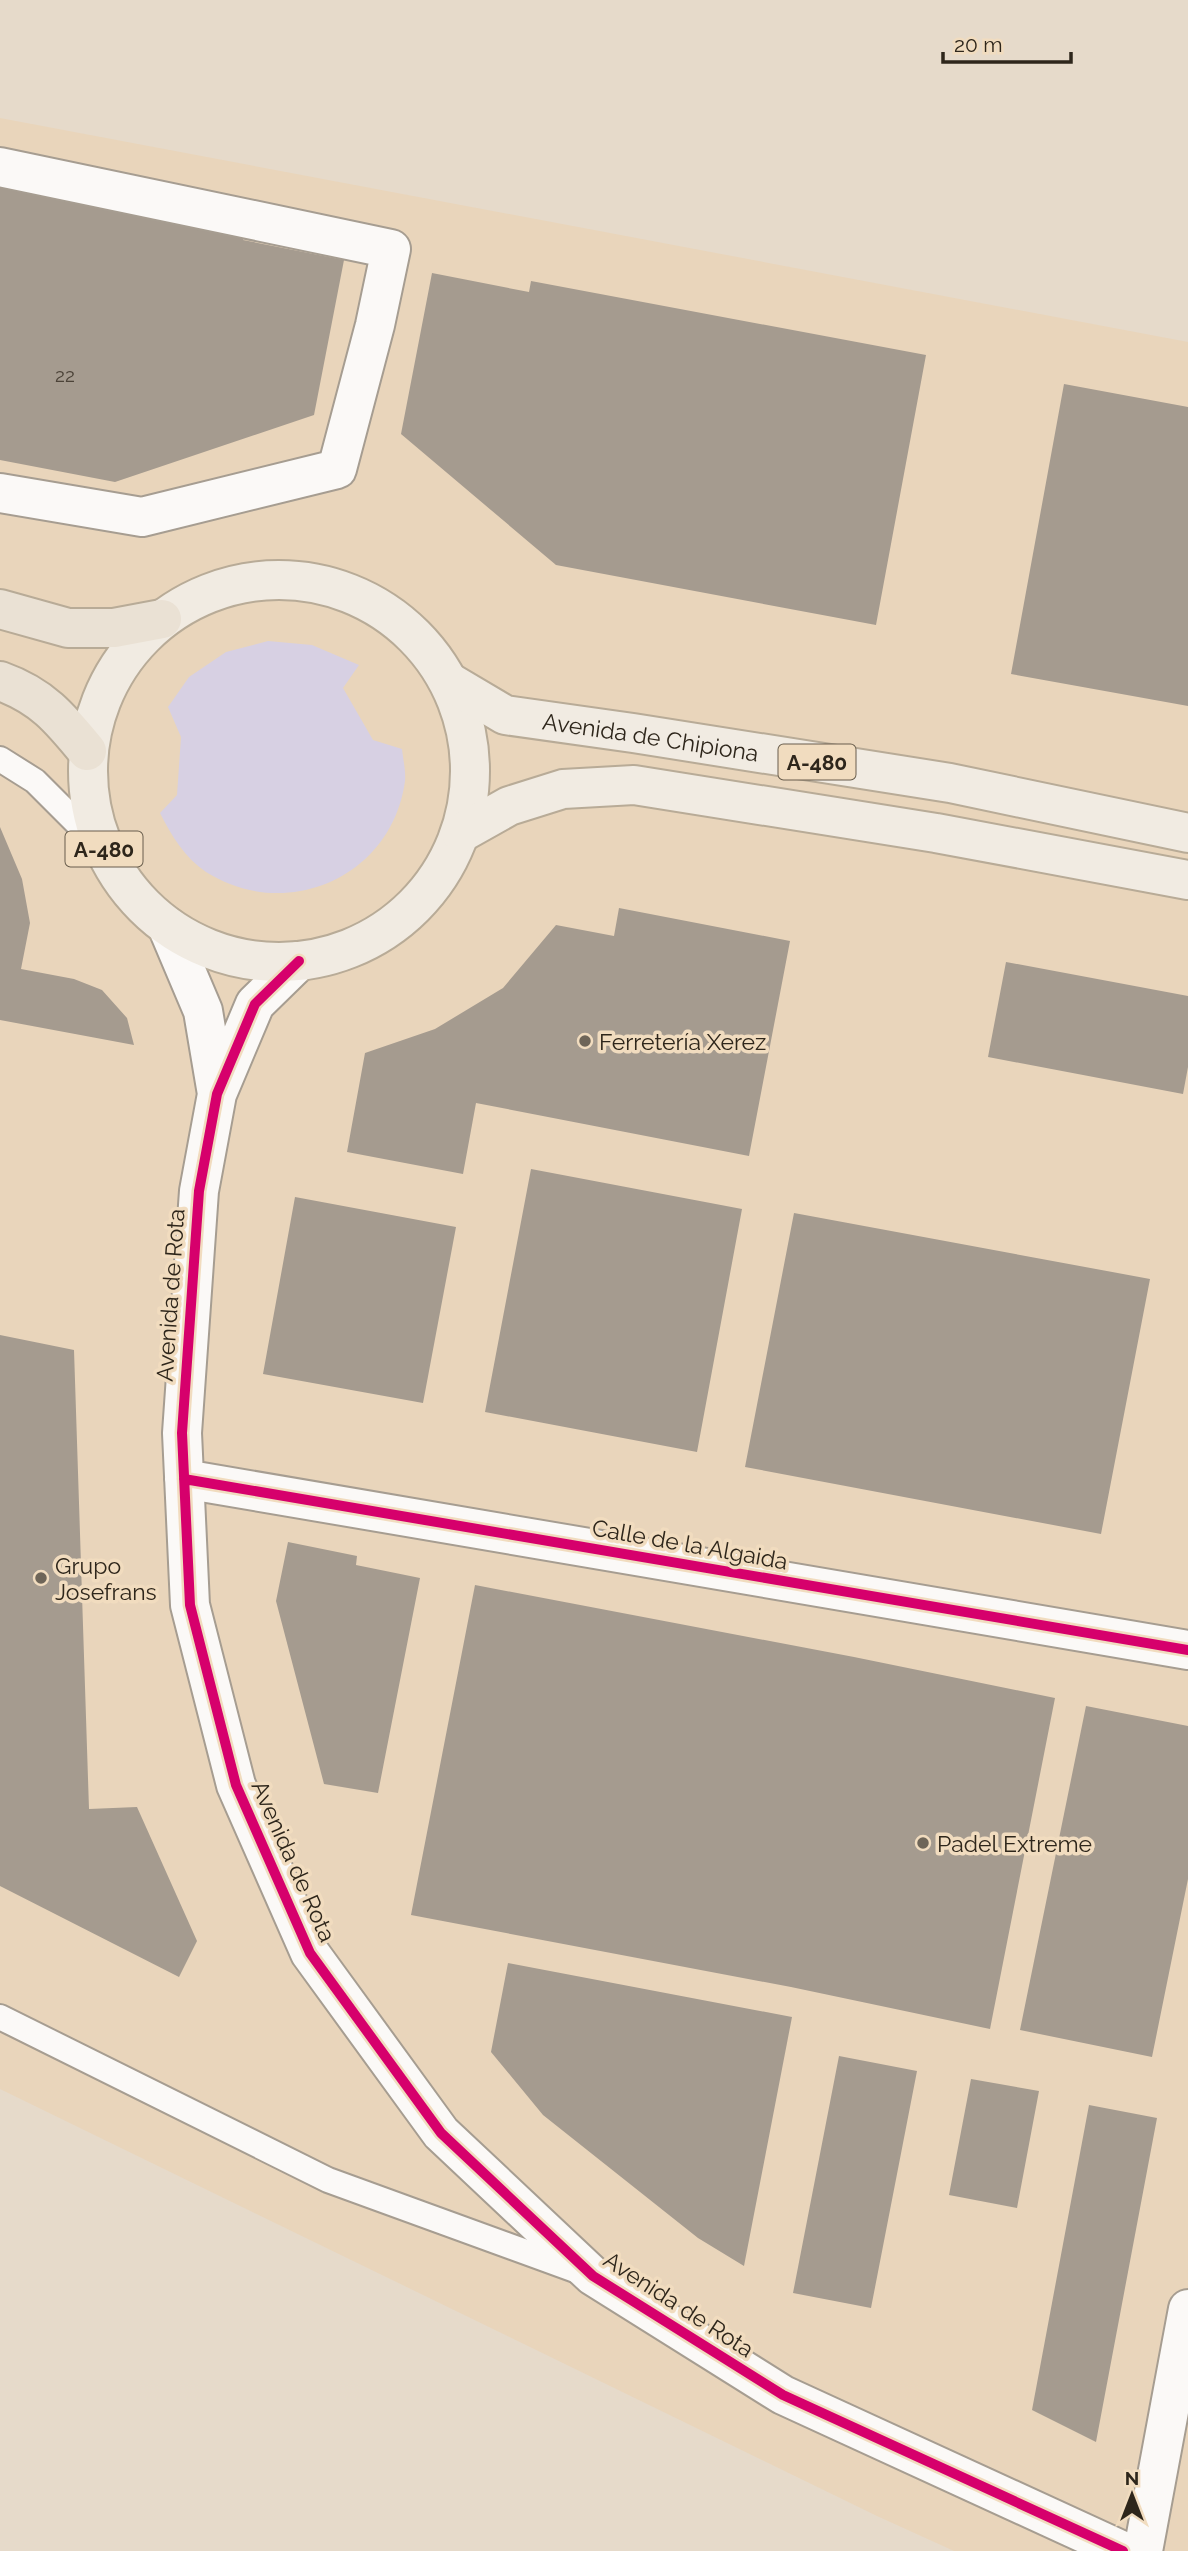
<svg xmlns="http://www.w3.org/2000/svg" width="1188" height="2551" font-family="Raleway,sans-serif">
<rect width="100%" height="100%" fill="#e6daca"/>
<path fill="#e9d5bb" d="M 0,118 L 1188,342 L 1188,2551 L 954,2551 L 877,2516 L 0,2089 Z"/>
<path fill="#d7d0e3" d="M 268,641 L 312,645 L 359,665 L 343,688 L 373,740 L 402,749 C 403,759 406,771 405,781 C 392,877 287,923 206,872 C 185,858 171,835 160,813 L 177,795 L 181,737 L 168,707 L 189,677 L 226,652 Z"/>
<path fill="#a59b8f" d="M 0,180 L 246,226 L 243,240 L 344,260 L 314,415 L 115,482 L 0,460 Z
M 432,273 L 529,292 L 531,281 L 926,355 L 876,625 L 556,565 L 401,434 Z
M 1064,384 L 1188,407 L 1188,706 L 1011,674 Z
M 0,827 L 22,879 L 30,923 L 21,969 L 74,979 L 102,990 L 127,1018 L 134,1045 L 0,1020 Z
M 619,908 L 790,941 L 749,1156 L 476,1103 L 463,1174 L 347,1152 L 365,1053 L 435,1029 L 503,988 L 556,925 L 614,936 Z
M 1006,962 L 1188,996 L 1188,1067 L 1183,1094 L 988,1057 Z
M 531,1169 L 742,1209 L 697,1452 L 485,1412 Z
M 295,1197 L 456,1227 L 423,1403 L 263,1374 Z
M 794,1213 L 1150,1279 L 1101,1534 L 745,1467 Z
M 0,1335 L 74,1350 L 89,1809 L 137,1807 L 197,1941 L 179,1977 L 0,1886 Z
M 288,1542 L 357,1556 L 356,1565 L 420,1578 L 378,1793 L 324,1784 L 276,1601 Z
M 475,1585 L 854,1657 L 1055,1698 L 990,2029 L 791,1987 L 411,1915 Z
M 1086,1706 L 1188,1726 L 1188,1879 L 1152,2057 L 1020,2030 Z
M 508,1963 L 792,2017 L 744,2266 L 698,2238 L 543,2115 L 491,2052 Z
M 839,2056 L 917,2071 L 871,2308 L 793,2293 Z
M 971,2079 L 1039,2091 L 1017,2208 L 949,2195 Z
M 1089,2105 L 1157,2118 L 1096,2442 L 1032,2410 Z"/>
<g fill="none" stroke-linecap="round" stroke-linejoin="round">
<g stroke="#a69d91" stroke-width="28">
<path id="service" d="M 0,759 L 35,781 L 104,850
M 0,2017 L 328,2180 L 578,2271"/>
</g>
<g stroke="#a69d91" stroke-width="42">
<path id="minor" d="M 0,167 L 391,249 L 375,325 L 337,469 L 142,517 L 0,493
M 1143,2551 L 1188,2309"/>
</g>
<g stroke="#a69d91" stroke-width="42">
<path id="tertiary" d="M 167,926 L 203,1011 L 217,1094
M 299,961 L 255,1004 L 217,1094 L 199,1191 L 182,1433 L 190,1605 L 236,1785 L 310,1953 L 441,2133 L 593,2276 L 783,2395 L 1123,2551
M 184,1479 L 1188,1650"/>
</g>
<g stroke="#b8ab97" stroke-width="42">
<g id="primary">
<circle cx="279" cy="771" r="191"/>
<path id="s1" d="M 451,683 L 505,715 L 633,733 L 950,783 L 1188,833"/>
<path d="M 461,833 L 509,806 L 563,789 L 634,785 L 936,833 L 1188,880"/>
</g>
</g>
<g stroke="#b8ab97" stroke-width="42">
<path id="motorway" d="M 0,609 L 68,628 L 114,628 L 162,619
M 0,681 C 42,696 60,718 87,751"/>
</g>
<use href="#service" stroke="#fbf9f7" stroke-width="24"/>
<use href="#minor" stroke="#fbf9f7" stroke-width="38"/>
<use href="#tertiary" stroke="#fbf9f7" stroke-width="38"/>
<use href="#primary" stroke="#f1ebe2" stroke-width="38"/>
<use href="#motorway" stroke="#eae1d4" stroke-width="38"/>
<g stroke="#f1dcbf" stroke-width="15">
<path id="cycleway" d="M 299,961 L 255,1004 L 217,1094 L 199,1191 L 182,1433 L 190,1605 L 236,1785 L 310,1953 L 441,2133 L 593,2276 L 783,2395 L 1123,2551
M 184,1479 L 1188,1650"/>
</g>
<use href="#cycleway" stroke="#d6006c" stroke-width="10"/>
</g>
<g fill="#6e6558" stroke="#f1dcbf" stroke-width="2.5">
<circle cx="585" cy="1041" r="7"/>
<circle cx="41" cy="1578" r="7"/>
<circle cx="923" cy="1843" r="7"/>
</g>
<g text-anchor="middle" dominant-baseline="central" stroke-width="7" stroke-linejoin="round" paint-order="stroke">
<g font-size="19" fill="#4c4338">
<text x="65" y="375">22</text>
</g>
<g fill="#f1dcbf" stroke="#685d4c" stroke-width="2">
<rect x="778.5" y="744.5" width="77" height="35" rx="5"/>
<rect x="65.5" y="831.5" width="77" height="35" rx="5"/>
</g>
<g font-size="21" font-weight="bold" fill="#2e261b">
<text x="817" y="762">A-480</text>
<text x="104" y="849">A-480</text>
</g>
<g font-size="23" fill="#2e261b" stroke="#f1dcbf">
<text stroke="none"><textPath href="#s1" startOffset="210">Avenida de Chipiona</textPath></text>
<text transform="translate(170 1295) rotate(-86)">Avenida de Rota</text>
<text transform="translate(690 1544) rotate(10)">Calle de la Algaida</text>
<text transform="translate(294 1861) rotate(66)">Avenida de Rota</text>
<text transform="translate(679 2304) rotate(33)">Avenida de Rota</text>
</g>
<g font-size="23" fill="#2e261b" stroke="#f1dcbf" text-anchor="start">
<text x="599" y="1041">Ferretería Xerez</text>
<text x="55" y="1565">Grupo<tspan x="55" dy="26">Josefrans</tspan></text>
<text x="937" y="1843">Padel Extreme</text>
</g>
</g>
<g transform="translate(1132 2495)" stroke="#f1dcbf" stroke-width="5" paint-order="stroke">
<path d="M0-5L12 26L0 18L-12 26Z" fill="#2e261b"/>
<text y="-10" font-size="19" font-weight="bold" text-anchor="middle" fill="#2e261b">N</text>
</g>
<path d="M943 52v10h128v-10" fill="none" stroke="#2e261b" stroke-width="3.5"/>
<text x="954" y="52" font-size="21" fill="#2e261b" stroke="#f1dcbf" stroke-width="5" paint-order="stroke">20 m</text>
</svg>
